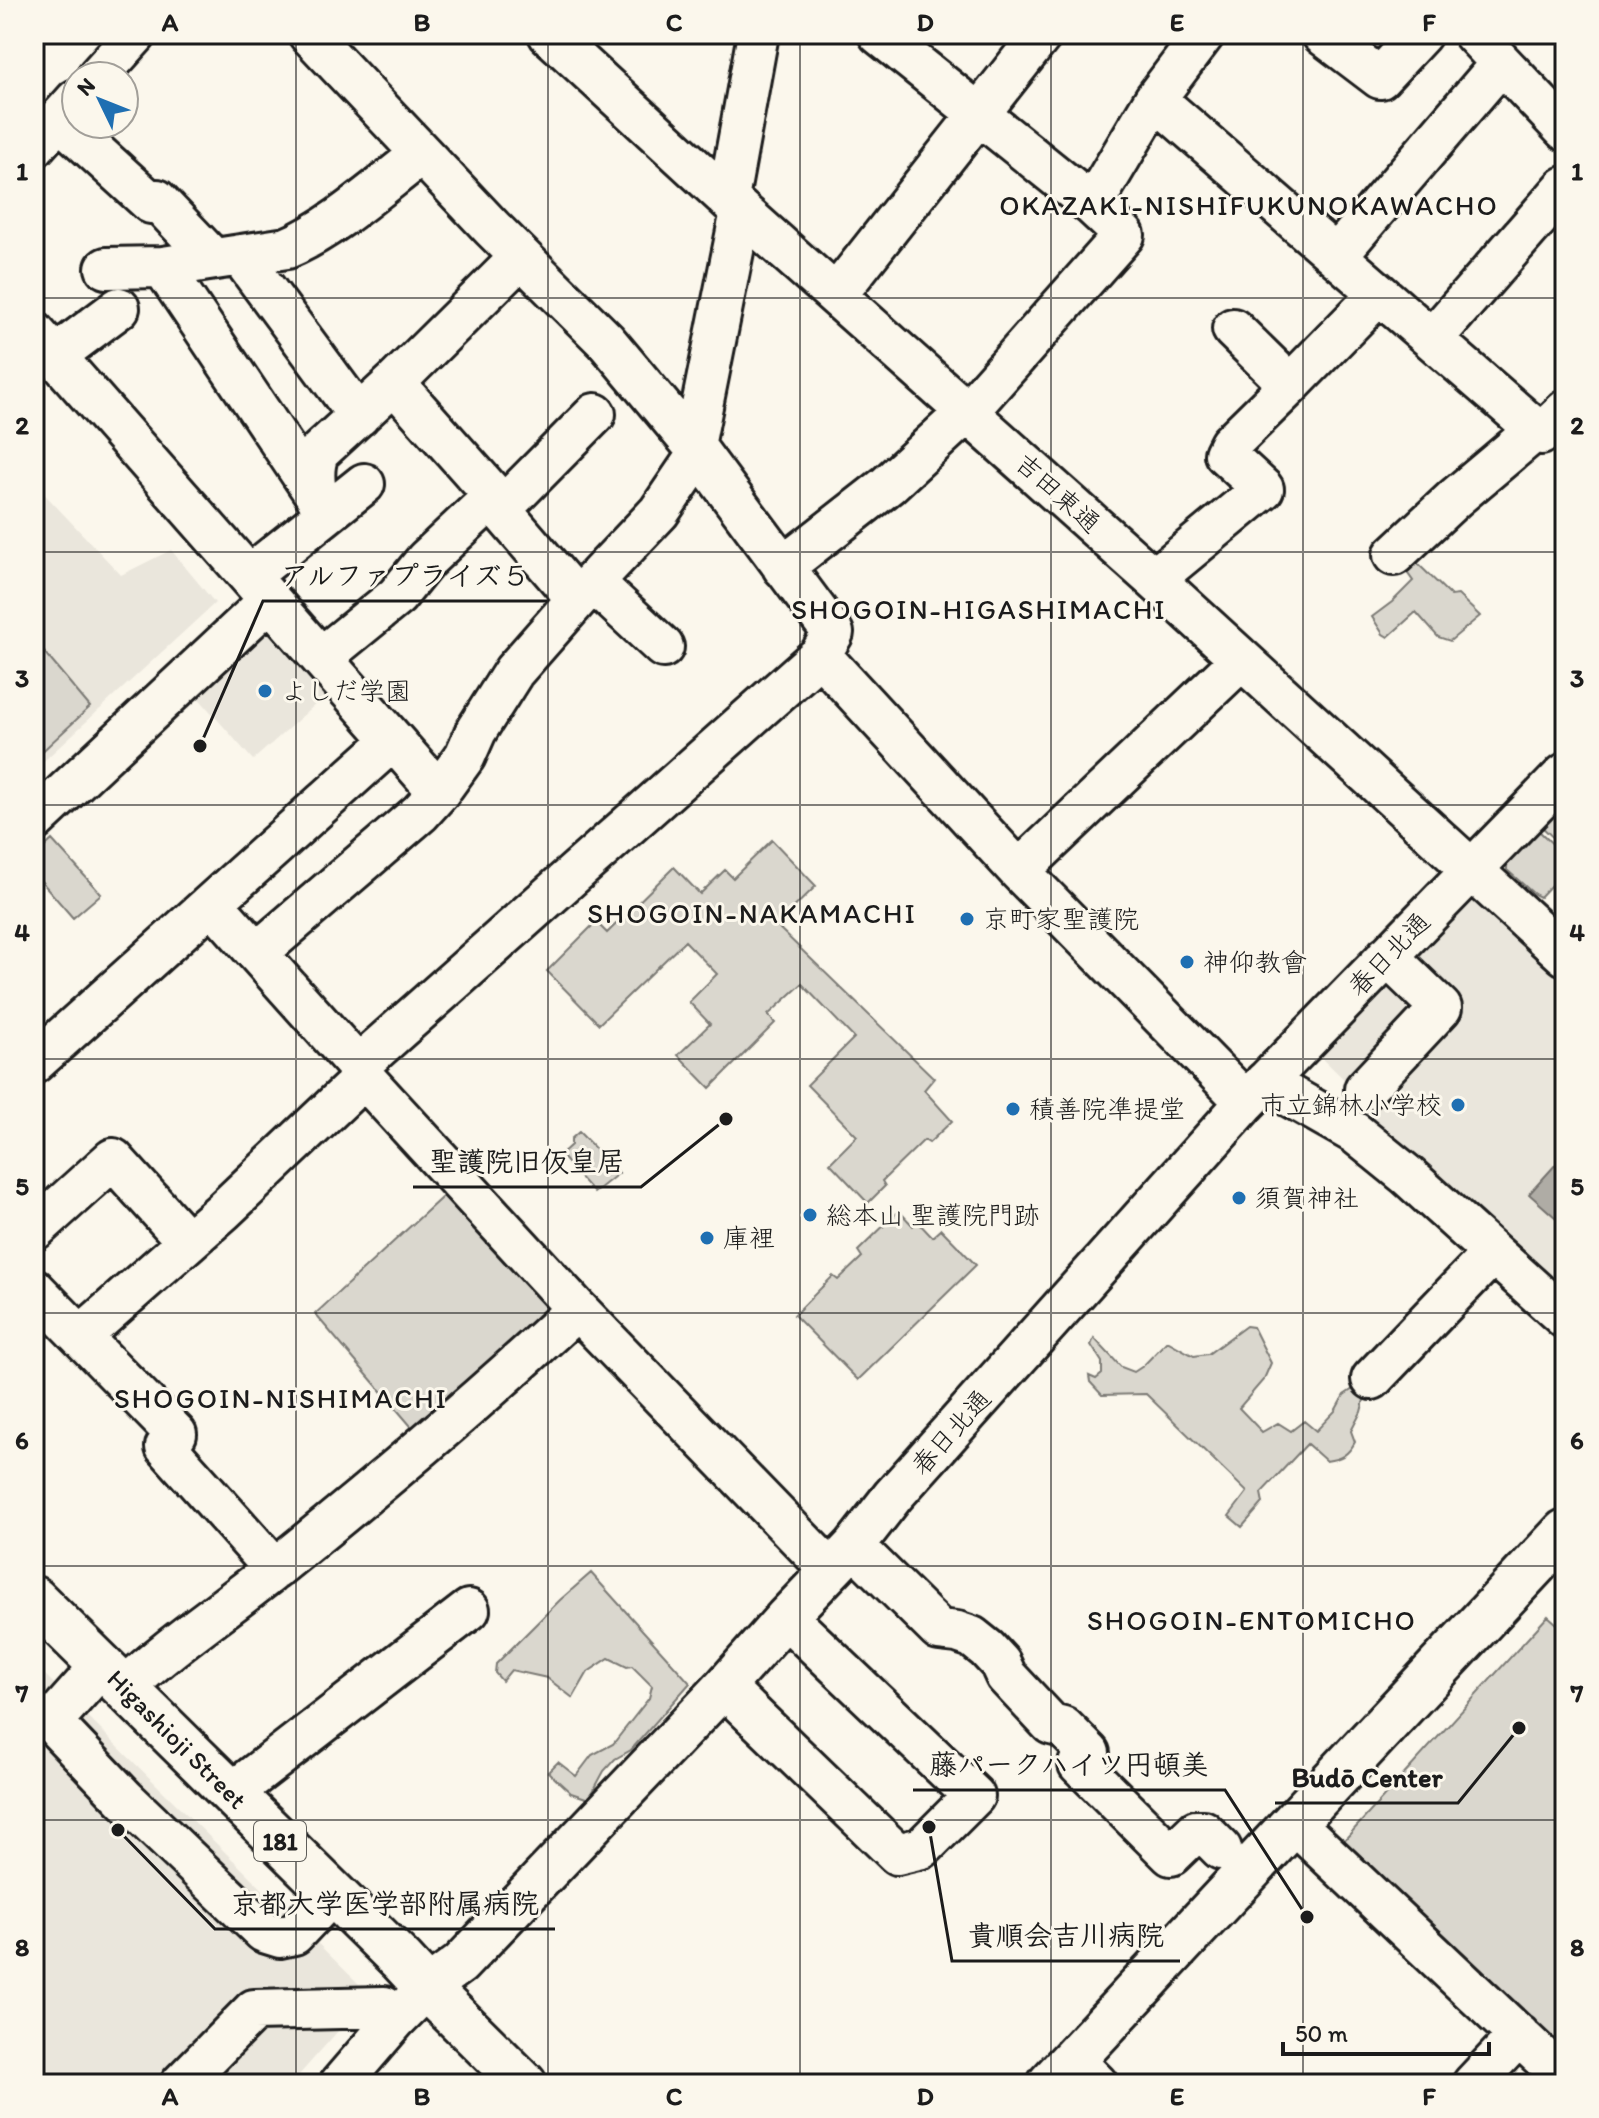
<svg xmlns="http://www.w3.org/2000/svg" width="1599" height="2118" font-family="Itim,'Klee One',sans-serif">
<rect width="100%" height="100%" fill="#fbf7ec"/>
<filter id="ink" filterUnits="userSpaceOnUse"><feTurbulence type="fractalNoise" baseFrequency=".0125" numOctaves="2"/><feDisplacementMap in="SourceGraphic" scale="16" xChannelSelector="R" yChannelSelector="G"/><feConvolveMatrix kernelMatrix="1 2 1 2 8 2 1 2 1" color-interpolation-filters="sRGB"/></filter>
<g filter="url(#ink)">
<path fill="#eae6dc" d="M 34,483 L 121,575 L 171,550 L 215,603 L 34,770 Z
M 277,622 L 335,687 L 253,760 L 195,694 Z
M 1471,895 L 1565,979 L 1565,1308 L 1343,1115 L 1359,1094 L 1314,1050 Z
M 34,1664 L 370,1995 L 291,2084 L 34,2084 Z"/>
<path fill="#dad7ce" stroke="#7b7a75" stroke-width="2" d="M 1415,561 L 1451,596 L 1458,595 L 1480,616 L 1450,641 L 1438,637 L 1416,612 L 1388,637 L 1383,634 L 1372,617 L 1392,602 L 1413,581 L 1406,571 Z
M 34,640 L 90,707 L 34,759 Z
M 1565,799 L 1565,849 L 1540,825 Z
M 1537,829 L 1565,856 L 1565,870 L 1540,897 L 1534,894 L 1507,870 L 1507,861 Z
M 52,840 L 101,894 L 73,918 L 34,873 L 34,857 Z
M 772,840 L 816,886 L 776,925 L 934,1078 L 924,1090 L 952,1121 L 929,1143 L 924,1140 L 882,1181 L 885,1186 L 868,1203 L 830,1163 L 857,1136 L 807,1085 L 854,1038 L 802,984 L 768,1015 L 775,1023 L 710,1088 L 678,1055 L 710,1024 L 689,1002 L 717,974 L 685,941 L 599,1024 L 547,971 L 596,922 L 607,933 L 674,867 L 700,894 L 725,870 L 733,878 Z
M 579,1132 L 619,1173 L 594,1193 L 560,1155 L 571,1145 L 571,1139 Z
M 452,1188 L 566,1311 L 422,1439 L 315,1314 Z
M 899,1211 L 913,1226 L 918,1222 L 932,1237 L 941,1229 L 976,1265 L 858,1380 L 794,1315 L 833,1276 L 838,1280 L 862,1257 L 858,1251 Z
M 1246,1326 L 1253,1327 L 1271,1363 L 1264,1379 L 1239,1408 L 1262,1432 L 1278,1423 L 1291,1431 L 1304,1421 L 1316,1431 L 1335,1411 L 1344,1395 L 1353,1389 L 1360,1390 L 1365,1396 L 1361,1412 L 1351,1431 L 1355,1442 C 1348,1455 1341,1459 1326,1461 L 1307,1444 L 1261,1493 L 1263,1503 L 1242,1527 L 1229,1516 L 1247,1492 L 1146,1394 L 1102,1395 L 1090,1382 L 1089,1376 L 1096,1379 L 1102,1374 L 1102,1362 L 1091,1345 L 1094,1338 L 1121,1367 L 1134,1372 L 1143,1366 L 1167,1341 L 1194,1356 L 1208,1354 Z
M 591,1573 L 690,1683 L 631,1750 L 615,1759 L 604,1771 L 589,1799 L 571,1793 L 548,1772 L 558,1762 L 576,1776 L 592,1755 L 613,1744 L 649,1698 L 652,1686 L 632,1666 L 627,1667 L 609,1658 L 588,1672 L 573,1698 L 547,1678 L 511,1670 L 502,1681 L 495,1673 L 496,1664 L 560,1600 Z
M 1548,1616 L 1565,1631 L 1565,2058 L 1339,1846 Z"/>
<path fill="#afaca5" stroke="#74726e" stroke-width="2" d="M 1565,1154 L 1565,1226 L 1529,1194 Z"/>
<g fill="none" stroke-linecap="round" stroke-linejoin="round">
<g stroke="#1c1c1c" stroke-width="46">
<path id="minor" d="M 309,34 L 492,228 L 606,341 L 694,446 L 833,633 L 820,655 L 1019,871 L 1246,1102
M 549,34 L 741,211 L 1154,579 L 1565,955
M 1322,34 L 1380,78 L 1421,34
M 1474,34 L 1565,130
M 98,76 L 136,34
M 1155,99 L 1541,434 L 1565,411
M 59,119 L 151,203 L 157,200 L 213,259
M 34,147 L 76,100
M 728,199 L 758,34
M 1092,205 L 1155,99 L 1204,34
M 240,255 L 359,416
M 1336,256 L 1492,74
M 163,267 L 319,500
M 106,268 L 163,267 L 287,248 C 333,229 382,184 422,154
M 836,295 L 1042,34
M 34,332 L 439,792
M 1432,339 L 1565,187
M 55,356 L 119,308
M 394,383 L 521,257
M 1290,385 L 1379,294
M 694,446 L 741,211
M 317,498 C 314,483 312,466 319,452 L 394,383 L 490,491 L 491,499
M 500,510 L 595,414
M 1394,555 L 1455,498 L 1537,429
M 783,567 L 888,485 L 967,412 L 1124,235 L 1092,205 L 879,34
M 249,576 L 364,484
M 1154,579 L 1263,489 L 1225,454 L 1230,444 L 1290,385 L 1233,329
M 593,582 L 663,647
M 321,658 L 397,596 L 426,560 L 491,499 L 577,599
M 34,821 L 270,600
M 1019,871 L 1241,660
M 212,903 L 355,1063 L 368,1082 L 577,1309 L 830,1570
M 257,953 L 420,813 L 439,792 L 465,756 L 476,731 L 514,671 L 587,588 L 659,512 L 699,453
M 34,1063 L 393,740
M 1265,1082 L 1355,1133 L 1408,1176 L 1565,1318
M 1365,1089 L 1441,1008 L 1387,956
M 34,1230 L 113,1159 L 188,1242
M 34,1289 L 176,1434 L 166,1447 L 275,1569
M 81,1336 L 223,1211 L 354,1087 L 368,1057 L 820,655
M 1372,1379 L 1493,1253
M 854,1546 L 939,1630 L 957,1632 L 972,1637 L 987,1649 L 1000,1663 L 1006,1676 L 1051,1724 L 1063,1727 L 1089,1753 L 1079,1764 L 1171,1855 L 1196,1831 L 1203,1831 L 1221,1849
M 102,1665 L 62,1710 C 58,1717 56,1722 59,1730 L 125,1799 L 264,1932 L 280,1937 L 294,1934 L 333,1893
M 724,1687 L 897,1854 L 922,1848 L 974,1796 L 786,1617
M 125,1688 C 172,1643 227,1608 277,1567 C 380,1484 481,1399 577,1309
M 232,1793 L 469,1610
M 1294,1823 L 1565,2079
M 1072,2059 L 1097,2084
M 181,2084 L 254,2010 L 384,2007
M 340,2084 L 396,2019 L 427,1988 L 460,1964 L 724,1687 L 786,1617 L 854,1546 L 893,1496 L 1246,1102 L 1565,774
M 1473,2084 L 1519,2035"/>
</g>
<g stroke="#1c1c1c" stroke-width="50">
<path id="major" d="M 34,1599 L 402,1961 L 427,1988 L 524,2084
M 1050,2084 L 1565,1532"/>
</g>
<use href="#minor" stroke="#fbf7ec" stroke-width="40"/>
<use href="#major" stroke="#fbf7ec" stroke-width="44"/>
</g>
</g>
<path fill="none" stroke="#1c1c1c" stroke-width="2" stroke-opacity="0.55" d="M 296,34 L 296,2084M 548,34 L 548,2084M 800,34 L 800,2084M 1051,34 L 1051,2084M 1303,34 L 1303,2084M 34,298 L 1565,298M 34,552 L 1565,552M 34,805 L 1565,805M 34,1059 L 1565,1059M 34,1313 L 1565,1313M 34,1566 L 1565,1566M 34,1820 L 1565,1820"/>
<g fill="#1f6fb2" stroke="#fbf7ec" stroke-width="3">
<circle cx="265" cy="691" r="8"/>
<circle cx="967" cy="919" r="8"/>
<circle cx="1187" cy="962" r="8"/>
<circle cx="1458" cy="1105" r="8"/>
<circle cx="1013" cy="1109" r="8"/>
<circle cx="1239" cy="1198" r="8"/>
<circle cx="810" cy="1215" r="8"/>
<circle cx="707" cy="1238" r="8"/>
</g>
<g text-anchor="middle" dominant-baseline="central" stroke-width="6" stroke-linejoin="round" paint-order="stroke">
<rect fill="#fbf7ec" stroke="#5f5e5a" stroke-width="2" x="254" y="1821" width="52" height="40" rx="6"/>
<g font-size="24" font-weight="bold" fill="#1c1c1c">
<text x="280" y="1841">181</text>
</g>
<g font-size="26" fill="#1c1c1c" stroke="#fbf7ec">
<text transform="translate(1058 493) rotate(42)">吉田東通</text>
<text transform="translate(1389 954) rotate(-46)">春日北通</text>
<text transform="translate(951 1432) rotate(-48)">春日北通</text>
<text transform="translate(177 1739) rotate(45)">Higashioji Street</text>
</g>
<g font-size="26" fill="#1c1c1c" stroke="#fbf7ec" text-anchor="start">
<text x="281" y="691">よしだ学園</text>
<text x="983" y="919">京町家聖護院</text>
<text x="1203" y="962">神仰教會</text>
<text x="1442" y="1105" text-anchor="end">市立錦林小学校</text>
<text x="1029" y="1109">積善院凖提堂</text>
<text x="1255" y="1198">須賀神社</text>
<text x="826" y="1215">総本山 聖護院門跡</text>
<text x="723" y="1238">庫裡</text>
</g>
<g font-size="28" letter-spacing="2" fill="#1c1c1c" stroke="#fbf7ec">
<text x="1249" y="205">OKAZAKI-NISHIFUKUNOKAWACHO</text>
<text x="979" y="609">SHOGOIN-HIGASHIMACHI</text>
<text x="752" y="913">SHOGOIN-NAKAMACHI</text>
<text x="281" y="1398">SHOGOIN-NISHIMACHI</text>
<text x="1252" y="1620">SHOGOIN-ENTOMICHO</text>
</g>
</g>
<path fill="none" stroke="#1c1c1c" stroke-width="3" d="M200 746L263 601H547M726 1119L641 1187H413M1307 1917L1225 1790H913M1519 1728L1458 1803H1275M118 1830L215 1929H555M929 1827L952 1961H1180"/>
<g fill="#1c1c1c" stroke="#fbf7ec" stroke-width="3">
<circle cx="200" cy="746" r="8"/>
<circle cx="726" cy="1119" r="8"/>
<circle cx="1307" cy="1917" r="8"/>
<circle cx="1519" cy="1728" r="8"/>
<circle cx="118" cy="1830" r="8"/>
<circle cx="929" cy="1827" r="8"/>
</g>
<g font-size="28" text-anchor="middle" font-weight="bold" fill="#1c1c1c" stroke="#fbf7ec" stroke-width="6" stroke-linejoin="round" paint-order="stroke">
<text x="405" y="585">アルファプライズ５</text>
<text x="527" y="1171">聖護院旧仮皇居</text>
<text x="1069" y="1774">藤パークハイツ円頓美</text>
<text x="1367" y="1787">Budō Center</text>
<text x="385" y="1913">京都大学医学部附属病院</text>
<text x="1066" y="1945">貴順会吉川病院</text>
</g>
<rect width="1599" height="2118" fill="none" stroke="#fbf7ec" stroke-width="88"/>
<g transform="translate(100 100) rotate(313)"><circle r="38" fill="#fbf7ec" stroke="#a29f99" stroke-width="2"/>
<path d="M0-6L14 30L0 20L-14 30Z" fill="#1f6fb2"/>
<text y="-12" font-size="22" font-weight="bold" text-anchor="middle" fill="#1c1c1c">N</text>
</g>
<path d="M1283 2042v12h206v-12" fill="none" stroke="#1c1c1c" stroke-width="4"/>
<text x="1295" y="2042" font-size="24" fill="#1c1c1c" stroke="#fbf7ec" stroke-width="6" paint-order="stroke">50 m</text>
<rect x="44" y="44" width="1511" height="2030" fill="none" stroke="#1c1c1c" stroke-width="3"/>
<g font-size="26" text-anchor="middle" font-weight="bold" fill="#1c1c1c">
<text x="170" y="31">A</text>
<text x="422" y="31">B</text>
<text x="674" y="31">C</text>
<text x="925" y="31">D</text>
<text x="1177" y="31">E</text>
<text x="1429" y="31">F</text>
<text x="22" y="180">1</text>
<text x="1577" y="180">1</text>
<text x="22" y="434">2</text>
<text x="1577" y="434">2</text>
<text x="22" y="687">3</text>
<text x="1577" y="687">3</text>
<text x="22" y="941">4</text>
<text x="1577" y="941">4</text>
<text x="22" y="1195">5</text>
<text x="1577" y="1195">5</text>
<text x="22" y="1449">6</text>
<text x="1577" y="1449">6</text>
<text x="22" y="1702">7</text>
<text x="1577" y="1702">7</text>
<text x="22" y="1956">8</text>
<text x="1577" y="1956">8</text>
<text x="170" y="2105">A</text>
<text x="422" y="2105">B</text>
<text x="674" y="2105">C</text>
<text x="925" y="2105">D</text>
<text x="1177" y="2105">E</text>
<text x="1429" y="2105">F</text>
</g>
</svg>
